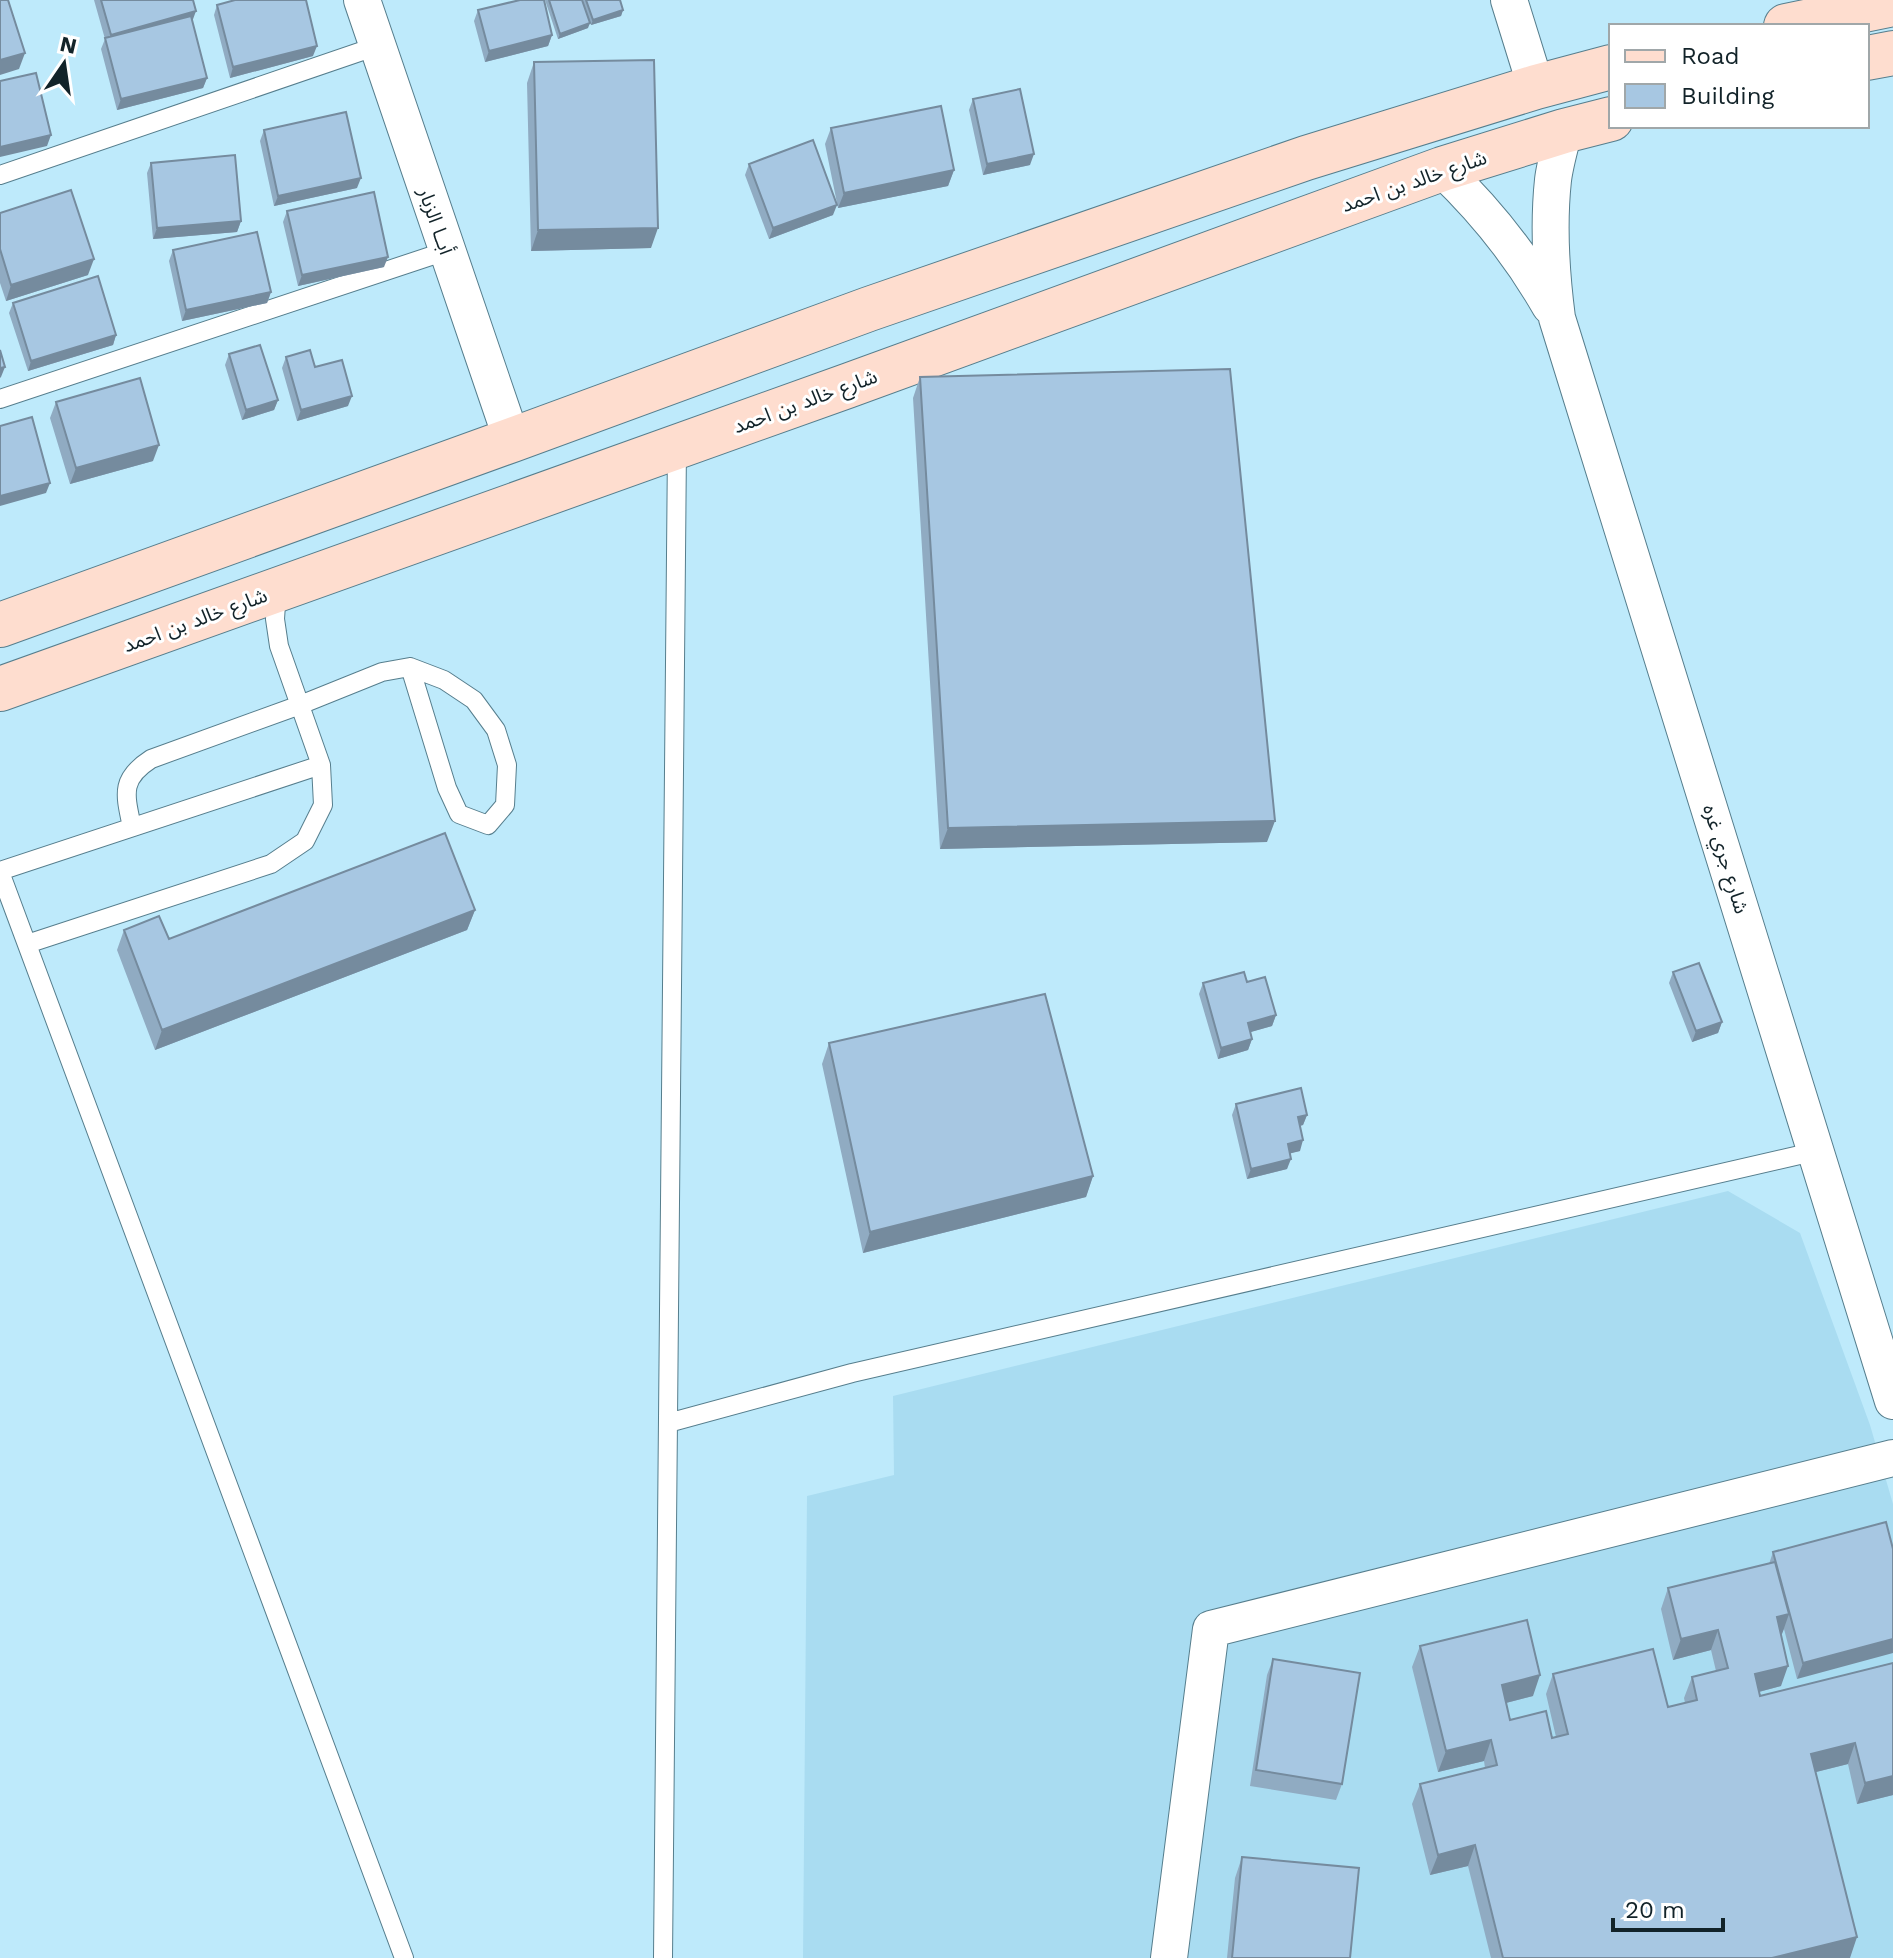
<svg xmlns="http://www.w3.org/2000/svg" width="1893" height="1958" font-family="'Work Sans','Noto Sans Arabic',sans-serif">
<rect width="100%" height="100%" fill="#beeafb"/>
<path fill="#a9dcf1" d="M 1728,1191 L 1800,1233 L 1870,1425 L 1893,1504 L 1893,1958 L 803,1958 L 807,1496 L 894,1475 L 893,1396 Z"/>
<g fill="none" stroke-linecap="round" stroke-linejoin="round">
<g stroke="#567e8d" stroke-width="20">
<path id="service" d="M 0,175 L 377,46
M 0,399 L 446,251
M 132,827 C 125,794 120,779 151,759 L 300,705 L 382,672 L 410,667 L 444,680 L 474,700 L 496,730 L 507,765 L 505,805 L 488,825 L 459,814 L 447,788 L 410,667
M 0,871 L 321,765
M 0,872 L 404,1958
M 27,944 L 271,864 L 305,841 L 323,805 L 321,765 L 279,646 L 275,619 L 277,590
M 668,1423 L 852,1373 L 1817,1151
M 663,1958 L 677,447"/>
</g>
<g stroke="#567e8d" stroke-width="38">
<path id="minor" d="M 362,0 L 512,440
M 1509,0 L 1536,87
M 1564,131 C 1560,147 1555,164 1553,180 C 1548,227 1551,272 1557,318 L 1893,1401
M 1442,169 C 1486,211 1520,253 1550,306
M 1169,1958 L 1211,1629 L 1893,1458"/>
</g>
<g stroke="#567e8d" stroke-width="46">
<path id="secondary" d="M 1786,26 L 1893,4
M 1867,58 L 1893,53
M 0,625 L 512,440 L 869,309 L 1306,158 L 1536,87 L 1611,67
M 0,689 L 847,386 L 1442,169 L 1564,131 L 1611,119"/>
</g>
<use href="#service" stroke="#fff" stroke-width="18"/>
<use href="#minor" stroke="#fff" stroke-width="36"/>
<use href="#secondary" stroke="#feddcf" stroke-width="44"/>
</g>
<path fill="#90abc2" d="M 94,0 L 193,0 L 192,22 L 207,78 L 203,88 L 117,110 L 101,49 L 105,39 Z
M 545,0 L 582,0 L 588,28 L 558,39 Z
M 582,0 L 620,0 L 623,10 L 621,16 L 591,25 Z
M 217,5 L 313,56 L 230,78 L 214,15 Z
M 478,10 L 552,35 L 548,46 L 485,62 L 474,21 Z
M 534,62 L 651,248 L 531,251 L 527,83 Z
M 973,99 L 1030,165 L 983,175 L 969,110 Z
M 831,128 L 954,170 L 948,186 L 838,208 L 825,144 Z
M 264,130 L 357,188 L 274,206 L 260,141 Z
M 151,163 L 241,221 L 237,232 L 153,239 L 147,173 Z
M 749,164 L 833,215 L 769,239 L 745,175 Z
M 287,211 L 384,267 L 298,286 L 283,222 Z
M 0,213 L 88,275 L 6,301 L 0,283 Z
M 173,250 L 271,292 L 267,303 L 182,321 L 169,261 Z
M 13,303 L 116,335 L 113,345 L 28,371 L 9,313 Z
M 229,354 L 278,400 L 274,410 L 242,420 L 225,365 Z
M 286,357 L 315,367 L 348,406 L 297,421 L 282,368 Z
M 920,377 L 1267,842 L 940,849 L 913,398 Z
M 56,402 L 153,461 L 70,484 L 50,418 Z
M 475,910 L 467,930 L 155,1050 L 117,950 L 124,930 L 169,939 Z
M 1673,972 L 1722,1022 L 1718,1033 L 1692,1042 L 1669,983 Z
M 1203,983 L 1276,1015 L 1272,1026 L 1250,1032 L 1252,1039 L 1248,1050 L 1218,1059 L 1199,994 Z
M 829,1043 L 1093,1176 L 1086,1197 L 863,1253 L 822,1064 Z
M 1236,1104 L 1307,1115 L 1303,1125 L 1300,1126 L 1300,1151 L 1290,1153 L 1287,1169 L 1247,1179 L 1232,1115 Z
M 1886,1522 L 1797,1679 L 1784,1629 L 1781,1635 L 1781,1686 L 1759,1692 L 1760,1696 L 1893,1663 L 1893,1795 L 1857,1804 L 1848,1764 L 1816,1772 L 1850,1958 L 1491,1958 L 1468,1866 L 1430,1875 L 1412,1804 L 1420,1784 L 1485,1768 L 1484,1761 L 1438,1772 L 1412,1667 L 1420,1646 L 1533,1696 L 1506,1703 L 1510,1720 L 1552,1738 L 1556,1737 L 1546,1694 L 1553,1674 L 1668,1707 L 1685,1703 L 1684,1698 L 1692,1677 L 1716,1671 L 1711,1650 L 1673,1660 L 1661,1609 L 1668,1588 L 1769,1564 L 1773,1552 Z
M 1273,1659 L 1342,1784 L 1336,1800 L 1250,1786 L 1267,1675 Z
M 1242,1857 L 1350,1958 L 1227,1958 L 1235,1878 Z"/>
<path fill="#758b9e" d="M 623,10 L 621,16 L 591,25 L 593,20 Z
M 196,11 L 192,22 L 107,46 L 111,35 Z
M 590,23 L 588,28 L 558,39 L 560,34 Z
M 552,35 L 548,46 L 485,62 L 489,51 Z
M 317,46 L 313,56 L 230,78 L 233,67 Z
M 25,53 L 19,69 L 0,75 L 0,60 Z
M 207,78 L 203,88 L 117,110 L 121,99 Z
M 51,135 L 47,146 L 0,157 L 0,147 Z
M 1034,154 L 1030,165 L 983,175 L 987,164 Z
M 954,170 L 948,186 L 838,208 L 844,193 Z
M 361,178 L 357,188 L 274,206 L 278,196 Z
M 837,205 L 833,215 L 769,239 L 773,228 Z
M 241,221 L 237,232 L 153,239 L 157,228 Z
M 658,228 L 651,248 L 531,251 L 538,230 Z
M 388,257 L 384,267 L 298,286 L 302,275 Z
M 94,259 L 88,275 L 6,301 L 11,285 Z
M 271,292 L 267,303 L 182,321 L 186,310 Z
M 116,335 L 113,345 L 28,371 L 31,361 Z
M 5,367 L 1,377 L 0,378 L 0,368 Z
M 352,396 L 348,406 L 297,421 L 301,410 Z
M 278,400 L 274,410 L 242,420 L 246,410 Z
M 159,445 L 153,461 L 70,484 L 76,468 Z
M 50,483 L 46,493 L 0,506 L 0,496 Z
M 1275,821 L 1267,842 L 940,849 L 948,828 Z
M 475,910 L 467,930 L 155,1050 L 162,1030 Z
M 1276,1015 L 1272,1026 L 1244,1034 L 1248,1023 Z
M 1722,1022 L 1718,1033 L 1692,1042 L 1696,1031 Z
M 1252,1039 L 1248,1050 L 1218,1059 L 1221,1048 Z
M 1307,1115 L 1303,1125 L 1294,1127 L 1298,1117 Z
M 1303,1140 L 1300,1151 L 1284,1155 L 1288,1144 Z
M 1291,1159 L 1287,1169 L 1247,1179 L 1251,1169 Z
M 1093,1176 L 1086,1197 L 863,1253 L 870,1232 Z
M 1789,1614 L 1782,1634 L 1769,1638 L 1777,1617 Z
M 1718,1630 L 1711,1650 L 1673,1660 L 1681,1639 Z
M 1893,1639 L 1893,1653 L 1797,1679 L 1803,1663 Z
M 1788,1666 L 1781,1686 L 1747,1695 L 1755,1674 Z
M 1540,1675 L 1533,1696 L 1494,1706 L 1502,1685 Z
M 1491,1740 L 1484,1761 L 1438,1772 L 1446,1751 Z
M 1855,1743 L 1848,1764 L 1804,1775 L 1811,1754 Z
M 1893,1776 L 1893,1795 L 1857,1804 L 1865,1783 Z
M 1475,1845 L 1468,1866 L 1430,1875 L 1438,1855 Z
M 1857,1937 L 1850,1958 L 1772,1958 Z"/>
<path fill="#a7c7e2" stroke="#758b9e" stroke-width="2" d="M 0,0 L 8,0 L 25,53 L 0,60 Z
M 101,0 L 193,0 L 196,11 L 111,35 Z
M 235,0 L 306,0 L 317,46 L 233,67 L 217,5 Z
M 520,0 L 544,0 L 552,35 L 489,51 L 478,10 Z
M 549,0 L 582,0 L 590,23 L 560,34 Z
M 586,0 L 620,0 L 623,10 L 593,20 Z
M 191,16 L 207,78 L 121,99 L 105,38 Z
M 654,60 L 658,228 L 538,230 L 534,62 Z
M 36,73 L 51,135 L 0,147 L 0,81 Z
M 1020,89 L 1034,154 L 987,164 L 973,99 Z
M 941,106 L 954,170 L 844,193 L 831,128 Z
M 346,112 L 361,178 L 278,196 L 264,130 Z
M 813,140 L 837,205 L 773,228 L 749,164 Z
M 235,155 L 241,221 L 157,228 L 151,163 Z
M 71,190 L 94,259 L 11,285 L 0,249 L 0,213 Z
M 374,192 L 388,257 L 302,275 L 287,211 Z
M 257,232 L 271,292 L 186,310 L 173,250 Z
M 98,276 L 116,335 L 31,361 L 13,303 Z
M 260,345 L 278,400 L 246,410 L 229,354 Z
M 0,350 L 5,367 L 0,368 Z
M 310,350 L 315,367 L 342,360 L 352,396 L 301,410 L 286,357 Z
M 1230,369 L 1275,821 L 948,828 L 920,377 Z
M 140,378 L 159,445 L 76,468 L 56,402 Z
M 32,417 L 50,483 L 0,496 L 0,426 Z
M 445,833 L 475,910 L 162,1030 L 124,930 L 159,916 L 169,939 Z
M 1699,963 L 1722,1022 L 1696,1031 L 1673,972 Z
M 1244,972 L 1247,982 L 1265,977 L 1276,1015 L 1248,1023 L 1252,1039 L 1221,1048 L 1203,983 Z
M 1045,994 L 1093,1176 L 870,1232 L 829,1043 Z
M 1301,1088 L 1307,1115 L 1298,1117 L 1303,1140 L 1288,1144 L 1291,1159 L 1251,1169 L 1236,1104 Z
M 1886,1522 L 1893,1549 L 1893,1639 L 1803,1663 L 1773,1552 Z
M 1775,1562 L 1789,1614 L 1777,1617 L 1788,1666 L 1755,1674 L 1760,1696 L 1893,1663 L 1893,1776 L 1865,1783 L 1855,1743 L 1811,1754 L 1857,1937 L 1772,1958 L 1503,1958 L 1475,1845 L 1438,1855 L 1420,1784 L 1497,1765 L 1491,1740 L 1446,1751 L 1420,1646 L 1527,1620 L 1540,1675 L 1502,1685 L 1510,1720 L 1546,1711 L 1552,1738 L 1568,1734 L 1553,1674 L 1653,1649 L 1668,1707 L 1697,1700 L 1692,1677 L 1728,1668 L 1718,1630 L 1681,1639 L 1668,1588 Z
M 1273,1659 L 1360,1673 L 1342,1784 L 1256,1770 Z
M 1242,1857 L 1359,1868 L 1350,1958 L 1232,1958 Z"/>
<g text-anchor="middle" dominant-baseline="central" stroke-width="6" stroke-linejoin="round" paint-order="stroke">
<g font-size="20" fill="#122329" stroke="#fff">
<text transform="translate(1414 181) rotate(-19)">شارع خالد بن احمد</text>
<text transform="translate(436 221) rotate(71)">أبــا الزبار</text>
<text transform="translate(805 401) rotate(-20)">شارع خالد بن احمد</text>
<text transform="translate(195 620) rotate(-20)">شارع خالد بن احمد</text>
<text transform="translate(1726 859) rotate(73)">شارع جري غره</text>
</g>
</g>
<rect x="1609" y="24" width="260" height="104" fill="#ffffff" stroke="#a0a7a9" stroke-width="2"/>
<rect x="1625" y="50" width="40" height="12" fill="#feddcf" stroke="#a0a7a9" stroke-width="2"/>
<text x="1681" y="64" font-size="24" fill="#122329">Road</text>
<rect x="1625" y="84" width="40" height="24" fill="#a7c7e2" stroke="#a0a7a9" stroke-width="2"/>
<text x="1681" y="104" font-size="24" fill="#122329">Building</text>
<g transform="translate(64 64) rotate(13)" stroke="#ffffff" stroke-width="6" paint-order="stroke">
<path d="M0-6L14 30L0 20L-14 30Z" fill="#122329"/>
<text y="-12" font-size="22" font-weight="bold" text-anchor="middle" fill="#122329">N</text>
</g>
<path d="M1613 1918v12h110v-12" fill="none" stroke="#122329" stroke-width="4"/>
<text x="1625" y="1918" font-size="24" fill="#122329" stroke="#ffffff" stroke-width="6" paint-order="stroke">20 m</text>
</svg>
